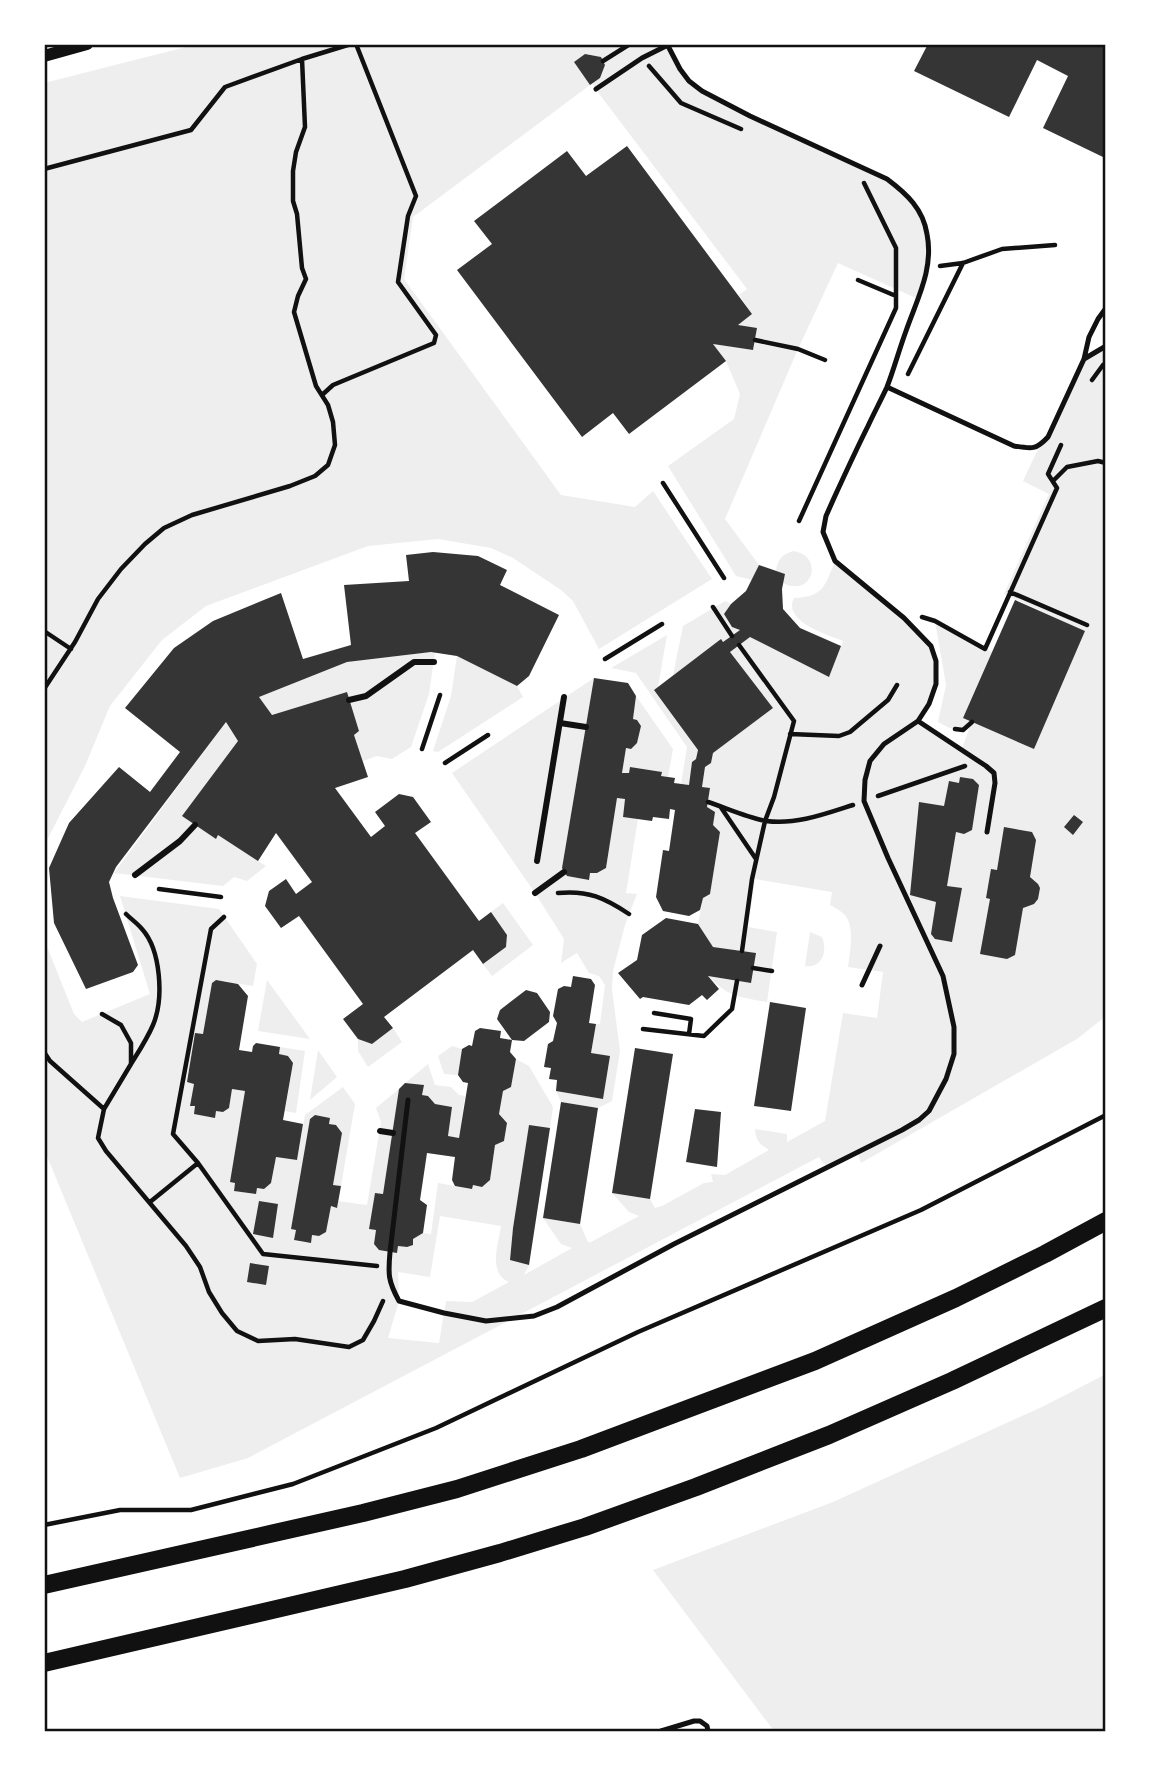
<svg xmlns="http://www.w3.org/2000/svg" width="1150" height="1775" font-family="Arial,sans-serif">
<rect width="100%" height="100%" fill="#fff"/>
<path fill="#eee" fill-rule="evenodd" d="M 198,44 L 667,44 L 680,69 L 702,91 L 874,172 L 905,192 L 923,218 L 929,254 L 918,299 L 838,263 L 798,349 L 725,519 L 759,565 L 752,580 L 736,576 L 668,466 L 734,419 L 740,394 L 726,361 L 713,344 L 753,350 L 757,329 L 738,325 L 752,314 L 739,295 L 747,289 L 600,95 L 592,83 L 600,77 L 605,65 L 601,57 L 585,54 L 574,62 L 590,85 L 413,217 L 404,279 L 561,495 L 635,507 L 653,491 L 712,579 L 599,649 L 573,601 L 561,590 L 513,558 L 491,548 L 438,539 L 368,546 L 206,606 L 162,640 L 110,706 L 85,766 L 44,846 L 44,83 Z
M 1106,346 L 1106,1016 L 1077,1039 L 861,1163 L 858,1154 L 827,1168 L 819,1157 L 248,1458 L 180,1478 L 44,1149 L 44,939 L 74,1014 L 82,1022 L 150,994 L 120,896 L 219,909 L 257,964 L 253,986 L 216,980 L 212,983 L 203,1034 L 195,1034 L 187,1082 L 194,1084 L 191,1106 L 223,1112 L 229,1108 L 232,1089 L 245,1091 L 234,1191 L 255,1194 L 257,1188 L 264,1189 L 271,1183 L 276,1157 L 297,1160 L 305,1115 L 343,1087 L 355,1104 L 341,1186 L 333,1185 L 342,1133 L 336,1125 L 329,1124 L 330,1118 L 315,1115 L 291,1229 L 296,1230 L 295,1241 L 310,1243 L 312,1235 L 319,1236 L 326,1232 L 331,1206 L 337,1208 L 338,1201 L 367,1205 L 381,1122 L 376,1108 L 399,1089 L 383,1194 L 375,1193 L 370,1229 L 376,1230 L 397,1253 L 398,1246 L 407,1247 L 413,1244 L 413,1239 L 423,1233 L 431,1234 L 438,1183 L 471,1189 L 473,1185 L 482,1187 L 490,1180 L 495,1145 L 504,1141 L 507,1123 L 499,1114 L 503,1091 L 511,1087 L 516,1059 L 529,1066 L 553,1107 L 550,1128 L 529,1126 L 513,1228 L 510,1259 L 529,1265 L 524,1275 L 572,1248 L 561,1244 L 543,1218 L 580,1224 L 588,1242 L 591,1242 L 639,1216 L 629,1212 L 612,1193 L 650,1199 L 655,1208 L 662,1206 L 704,1183 L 713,1182 L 711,1174 L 725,1175 L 769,1150 C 760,1144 756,1142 755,1129 L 787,1134 L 787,1142 L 825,1121 L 843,1013 L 877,1018 L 883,972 L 848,967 C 850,952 855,927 845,915 C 841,911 834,907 830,905 L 832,892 L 755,879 L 748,927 L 777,932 L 767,1002 C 740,997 728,997 708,976 L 750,983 L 755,953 L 713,947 L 698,924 L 703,898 L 710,893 L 720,833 L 713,825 L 714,812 L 707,807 L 710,789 L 702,787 L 705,767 L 711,763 L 713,753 L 773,708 L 730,652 L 750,637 L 829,677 L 843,641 C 827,635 782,621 794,598 C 824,597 825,585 835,561 L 931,646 C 941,676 935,695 918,720 L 962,748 L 971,724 C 957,734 952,729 938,722 L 946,685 L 935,621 L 992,652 L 963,718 L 1034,749 L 1085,631 L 1004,594 L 1049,494 L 1023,481 L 1039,447 L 1048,437 L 1084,359 ZM 440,1216 L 501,1226 C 498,1245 488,1273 509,1282 L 472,1302 L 446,1301 L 439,1343 L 388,1338 L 399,1301 L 398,1272 L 430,1277 Z
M 794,551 C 825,557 812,598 783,583 L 785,574 L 776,571 C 777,560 783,553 794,551 Z
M 725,601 L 731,604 L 725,614 L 732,627 L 740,630 L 723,642 L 721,640 L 673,675 L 683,626 Z
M 667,635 L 658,687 L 654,690 L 698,750 L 696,759 L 692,762 L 689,785 L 681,784 L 687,747 L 636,673 L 611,668 Z
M 431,652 L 435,652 L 429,694 L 411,747 L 392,759 L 377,756 L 363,761 L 354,735 L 359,731 L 347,692 L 272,715 L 259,697 L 347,662 Z
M 457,656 L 517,686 L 523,697 L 438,752 L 433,751 L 451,696 Z
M 594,678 L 562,868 L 567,876 L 588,880 L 590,873 L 597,873 L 606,868 L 617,798 L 625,799 L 623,816 L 638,819 L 626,893 L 637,894 L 625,925 L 613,971 L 612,990 L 620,1051 L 612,1101 L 598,1108 L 561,1102 L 556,1091 L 603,1099 L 610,1057 L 591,1053 L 596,1024 L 600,1024 L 605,985 L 599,976 L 589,973 L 577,953 L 561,963 L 564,939 L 535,893 L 452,773 Z
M 636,696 L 673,749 L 668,777 L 661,776 L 661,772 L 630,767 L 629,773 L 622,773 L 626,748 L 631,749 L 637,743 L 641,726 L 633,719 Z
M 226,722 L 238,741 L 182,816 L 216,838 L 218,835 L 266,866 L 247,881 L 234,877 L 223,886 L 114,873 Z
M 503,903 L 533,945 L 492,976 L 483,964 L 506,947 L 507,935 L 491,912 Z
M 810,932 L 822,937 C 828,951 822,969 805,966 Z
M 267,980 L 310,1039 L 258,1031 Z
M 393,1028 L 402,1042 L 368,1067 L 358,1051 L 358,1039 L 372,1044 Z
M 452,1046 L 462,1049 L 458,1075 L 444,1074 L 438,1056 Z
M 280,1047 L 305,1051 L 296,1113 L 285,1111 L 293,1063 L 288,1056 L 279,1054 Z
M 318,1050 L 337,1077 L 310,1100 Z
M 428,1064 L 435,1085 L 451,1087 L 459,1095 L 465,1096 L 459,1138 L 448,1136 L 452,1107 L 435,1104 L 428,1096 L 422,1095 L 423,1085 L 405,1083 Z
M 1106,1374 L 1106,1731 L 774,1731 L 653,1570 L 833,1502 L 1044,1406 Z"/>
<path fill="#353535" d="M 928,44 L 1106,44 L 1106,155 L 1105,158 L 1043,128 L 1068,76 L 1037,60 L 1009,117 L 914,71 Z
M 585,54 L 601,57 L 605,65 L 600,78 L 590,85 L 574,62 Z
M 627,146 L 752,314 L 738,325 L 757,328 L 753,350 L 713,344 L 726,361 L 629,434 L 613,413 L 582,437 L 457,270 L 492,244 L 474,221 L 567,151 L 586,176 Z
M 433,552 L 478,556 L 507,570 L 500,585 L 559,615 L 529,676 L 517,686 L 457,656 L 431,652 L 347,662 L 259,697 L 272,715 L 347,692 L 359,731 L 354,735 L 368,777 L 335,788 L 371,837 L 385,826 L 375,812 L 399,794 L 413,797 L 431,822 L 415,833 L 479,921 L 491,912 L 507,935 L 506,947 L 483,964 L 473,950 L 384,1017 L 393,1028 L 372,1044 L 358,1039 L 343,1019 L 363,1004 L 299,916 L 281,928 L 265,906 L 269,891 L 286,879 L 296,894 L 312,882 L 276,833 L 258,861 L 218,835 L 216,839 L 182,816 L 238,741 L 226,722 L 116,867 L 109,882 L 113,898 L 138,965 L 133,972 L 86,989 L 54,923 L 49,868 L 69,823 L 119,767 L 150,792 L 180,752 L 125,708 L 174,648 L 213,621 L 281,593 L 303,659 L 351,645 L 344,585 L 409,581 L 406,555 Z
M 759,565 L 785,574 L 782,589 L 783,609 L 800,628 L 841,646 L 829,677 L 750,637 L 730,652 L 773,708 L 713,753 L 711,763 L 705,767 L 702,787 L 710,788 L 707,807 L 715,812 L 713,825 L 720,832 L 710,894 L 703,898 L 700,910 L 689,916 L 663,911 L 656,897 L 663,850 L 669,851 L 675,810 L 670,809 L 669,819 L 653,817 L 652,821 L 623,817 L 625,799 L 617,798 L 606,868 L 597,873 L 590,873 L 589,880 L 567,876 L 562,868 L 594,678 L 628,683 L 636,696 L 633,719 L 637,720 L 641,726 L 637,743 L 631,749 L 626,748 L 622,773 L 629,773 L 630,767 L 662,772 L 661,776 L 675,778 L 674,783 L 689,785 L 692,762 L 696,759 L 698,750 L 654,690 L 721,639 L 723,642 L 740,630 L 732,627 L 724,614 L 731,604 L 746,591 Z
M 1015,600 L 1085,631 L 1034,749 L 963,718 Z
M 960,777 L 973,779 L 979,785 L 972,830 L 964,834 L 956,832 L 947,886 L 962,888 L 952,942 L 935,939 L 931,934 L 936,902 L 910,895 L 919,802 L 944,806 L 949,781 L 959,783 Z
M 1074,815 L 1083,822 L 1073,835 L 1064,827 Z
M 1004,827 L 1032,832 L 1036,840 L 1030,877 L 1038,884 L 1040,888 L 1038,899 L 1034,904 L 1023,908 L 1015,955 L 1007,959 L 980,954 L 990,899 L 986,898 L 991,869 L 997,870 Z
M 666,918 L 698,924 L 713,947 L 756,953 L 751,983 L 708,976 L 719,989 L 707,1000 L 702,995 L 689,1005 L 643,997 L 640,999 L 618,973 L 637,960 L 642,935 Z
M 573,976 L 591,979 L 595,985 L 589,1023 L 596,1024 L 591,1053 L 610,1056 L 603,1099 L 556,1091 L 557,1080 L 549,1079 L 551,1068 L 544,1067 L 548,1044 L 553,1041 L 557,1023 L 553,1016 L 558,989 L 564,986 L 571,987 Z
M 216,980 L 238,984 L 248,996 L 239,1050 L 252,1052 L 253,1046 L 256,1043 L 280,1047 L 279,1054 L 288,1056 L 293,1063 L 283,1120 L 303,1124 L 297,1160 L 276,1157 L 271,1183 L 264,1189 L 257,1188 L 256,1194 L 234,1191 L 235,1183 L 230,1182 L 245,1091 L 232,1089 L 229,1108 L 223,1112 L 216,1111 L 215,1118 L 194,1114 L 195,1106 L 190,1106 L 194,1084 L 187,1082 L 195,1033 L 203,1034 L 212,983 Z
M 526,990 L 537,993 L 550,1012 L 549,1022 L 524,1041 L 512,1040 L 510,1052 L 516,1059 L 511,1087 L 503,1091 L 499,1114 L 507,1123 L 504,1141 L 495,1145 L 490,1180 L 482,1187 L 473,1185 L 472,1189 L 455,1186 L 452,1180 L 455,1157 L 427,1153 L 420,1200 L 427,1205 L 423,1233 L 413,1239 L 413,1245 L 407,1247 L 398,1246 L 397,1253 L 379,1250 L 374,1244 L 376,1230 L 369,1229 L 375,1193 L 383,1194 L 399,1089 L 405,1083 L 424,1085 L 422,1095 L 428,1096 L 435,1104 L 452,1107 L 448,1136 L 459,1138 L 468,1083 L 463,1082 L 458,1075 L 462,1049 L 469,1045 L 472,1046 L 475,1031 L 480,1028 L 501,1031 L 500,1038 L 512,1040 L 497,1019 L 500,1010 Z
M 770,1002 L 806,1008 L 791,1111 L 754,1106 Z
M 635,1048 L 673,1054 L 650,1199 L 612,1193 Z
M 561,1102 L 598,1108 L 580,1224 L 543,1218 Z
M 695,1109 L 721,1112 L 717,1167 L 686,1162 Z
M 315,1115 L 330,1118 L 329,1124 L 336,1125 L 342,1133 L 333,1185 L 341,1186 L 337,1208 L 331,1206 L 326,1232 L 319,1236 L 312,1235 L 311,1243 L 294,1240 L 296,1230 L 291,1229 L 310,1119 Z
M 529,1125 L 550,1128 L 529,1265 L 510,1260 L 513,1228 Z
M 259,1201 L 278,1204 L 273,1238 L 253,1234 Z
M 250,1263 L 269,1266 L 266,1285 L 247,1282 Z"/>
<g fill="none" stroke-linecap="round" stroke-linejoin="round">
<path stroke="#111" stroke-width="4.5" d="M 603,61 L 630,44
M 649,66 L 681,103 L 741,129
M 44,169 L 191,130 L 225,87 L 302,59 L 351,44
M 940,266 L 963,263 L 1002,249 L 1055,245
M 858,280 L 896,296
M 755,340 L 798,349 L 825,360
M 908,374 L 963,263
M 1092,380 L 1103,365
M 322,395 L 333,385 L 434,343 L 436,335 L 398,282 L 408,216 L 416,196 L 356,44
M 1053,481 L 1067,467 L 1098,461 L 1106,463
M 663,483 L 724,578
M 799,521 L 896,308 L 896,248 L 864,183
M 1010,592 L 1087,625
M 713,607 L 732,636
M 922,617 L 935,621 L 985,649 L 1057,488 L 1048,474 L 1061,445
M 44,631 L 71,649
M 739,645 L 794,721 L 774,797 L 765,821 L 752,879 L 742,951
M 605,659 L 662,624
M 44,689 L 75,642 L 98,599 L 121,569 L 145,544 L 164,528 L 192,515 L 290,486 L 315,476 L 328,465 L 335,445 L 333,422 L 328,405 L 316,386 L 294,312 L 298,296 L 306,279 L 302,268 L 297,214 L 293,201 L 293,171 L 296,152 L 305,127 L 302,59
M 955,729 L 963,730 L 972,722
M 790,734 L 839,736 L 850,732 L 888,700 L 897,685
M 422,749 L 440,695
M 445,763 L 488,735
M 878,796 L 965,766
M 708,802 C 726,808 748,818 766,821 C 796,825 825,814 853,805
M 720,806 L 756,859
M 159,889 L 221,897
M 558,893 C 588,890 605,898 629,914
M 126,914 C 131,919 137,923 142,929 C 161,950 164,999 153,1025 C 147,1039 139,1051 131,1064
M 224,917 L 211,929 L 173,1134 L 198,1163 L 263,1254 L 377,1266
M 753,968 L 772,971
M 654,1013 L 691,1019 L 689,1034
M 102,1014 L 121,1025 L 131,1043 L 131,1064 L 104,1109 L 98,1138 L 106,1151 L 186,1246 L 200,1267 L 209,1292 L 222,1313 L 237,1331 L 258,1341 L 295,1339 L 349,1347 L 363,1340 L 374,1321 L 383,1301
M 643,1029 L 704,1036 L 732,1009 L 737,981
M 44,1052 L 50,1061 L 104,1109
M 150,1202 L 198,1163
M 44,1525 L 120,1510 L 191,1510 L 293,1484 L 436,1428 L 638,1332 L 921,1210 L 1106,1115"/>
<path stroke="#111" stroke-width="5" d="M 596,89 L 642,58 L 668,45
M 1084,359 L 1106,346
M 887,387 L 1014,446 C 1032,449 1036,450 1048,437 L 1084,359 L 1089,337 L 1098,319 L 1106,308
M 918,721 L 986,766 L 994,773 L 995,783 L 987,832
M 862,985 L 880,946
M 408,1100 L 390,1252 C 388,1274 388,1281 399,1301 L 444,1313 L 486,1321 L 534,1316 L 557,1307 L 674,1244 L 902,1130 L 919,1120 L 929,1111 L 946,1079 L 954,1054 L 954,1027 L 943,976 L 888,858 L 864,801 L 865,780 L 870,761 L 884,744 L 918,721 L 929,704 L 936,684 L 936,661 L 931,646 L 904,618 L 835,561 L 823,532 L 826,516 L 834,498 C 845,474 856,450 868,426 C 874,413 881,400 887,387 C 894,369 899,350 906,331 C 917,299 934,269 927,234 C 923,209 907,194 887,179 L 750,116 L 702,91 L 689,81 L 680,69 L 667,44
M 661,1731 L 694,1721 L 700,1721 L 707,1726 L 708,1731"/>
<path stroke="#111" stroke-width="6" d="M 349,700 L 366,696 L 414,662 L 434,662
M 560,723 L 586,727
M 537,861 L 564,697
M 135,875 L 180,841 L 195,825
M 535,893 L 564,872
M 380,1131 L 393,1133"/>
<path stroke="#111" stroke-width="12" d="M 44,56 L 87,44"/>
<path stroke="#111" stroke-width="18" d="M 44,1585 L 363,1513 L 457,1489 L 581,1449 L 815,1361 L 956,1298 L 1045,1254 L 1106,1221
M 44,1663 L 405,1579 L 500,1553 L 585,1527 L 696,1487 L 829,1435 L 952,1381 L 1106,1308"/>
</g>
<rect width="1150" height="1775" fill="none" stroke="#ffffff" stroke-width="91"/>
<rect x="46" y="46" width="1058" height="1684" fill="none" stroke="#111" stroke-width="2.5"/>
</svg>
